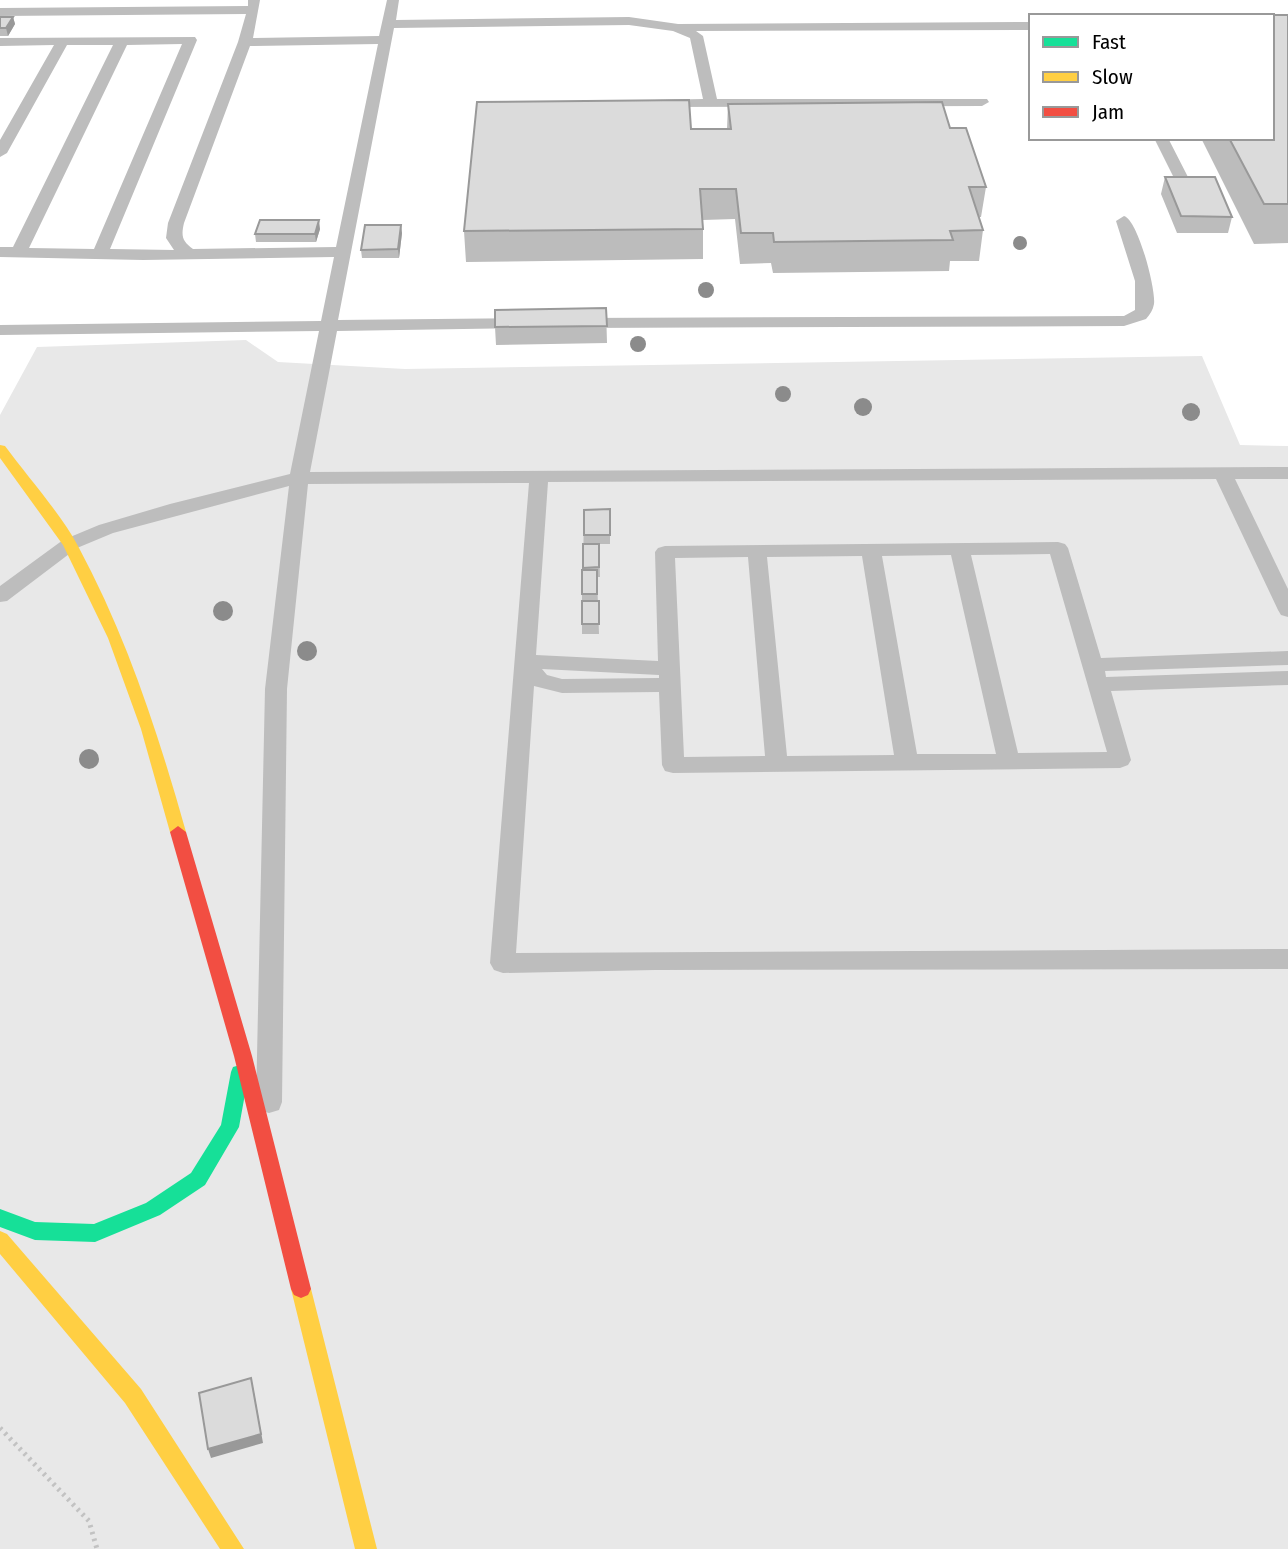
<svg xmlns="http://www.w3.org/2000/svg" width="1288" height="1549" font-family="'Fira Sans Condensed',sans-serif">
<rect width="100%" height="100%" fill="#fff"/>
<path fill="#e8e8e8" d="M 246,340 L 278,362 L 405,369 L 1202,356 L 1240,445 L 1288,446 L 1288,1549 L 0,1549 L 0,415 L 37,347 Z"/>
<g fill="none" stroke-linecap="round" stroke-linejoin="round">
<path stroke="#c2c2c2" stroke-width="5" stroke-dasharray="2.5 4.5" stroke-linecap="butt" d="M 0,1428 L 89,1521 L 97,1549"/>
<path fill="#bdbdbd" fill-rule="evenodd" d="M 248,0 L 260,0 L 253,38 L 379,36 L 387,0 L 399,0 L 396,20 L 629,17 L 678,24 L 1031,22 L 1031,30 L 696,31 L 703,36 L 717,99 L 987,99 L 989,102 L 982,106 L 659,107 L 654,106 L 654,100 L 703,99 L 690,38 L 673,31 L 629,25 L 394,28 L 338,320 L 525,318 L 533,323 L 525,328 L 337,331 L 310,472 L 1288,467 L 1288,479 L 1235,479 L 1288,589 L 1288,617 L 1281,615 L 1278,610 L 1216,479 L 548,482 L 536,655 L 658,661 L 655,552 L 658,548 L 665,546 L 1058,542 L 1065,544 L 1068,548 L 1101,658 L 1288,651 L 1288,665 L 1105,671 L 1106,677 L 1288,671 L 1288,685 L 1111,691 L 1131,760 L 1128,765 L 1120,768 L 673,773 L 665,771 L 662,765 L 659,692 L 562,693 L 534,686 L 516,953 L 1288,949 L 1288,969 L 655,970 L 503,973 L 494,970 L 490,963 L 529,483 L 308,484 L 287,689 L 282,1102 L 279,1110 L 269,1113 L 259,1110 L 256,1102 L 265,689 L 289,486 L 113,533 L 77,548 L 7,601 L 0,602 L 0,586 L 63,540 L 99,525 L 170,504 L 290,474 L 319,331 L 0,335 L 0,325 L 321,321 L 334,257 L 143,260 L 0,257 L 0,247 L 13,247 L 113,45 L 67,45 L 7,153 L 0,157 L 0,140 L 54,45 L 0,46 L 0,38 L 195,37 L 197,40 L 110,249 L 174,250 L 166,238 L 168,223 L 238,42 L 246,14 L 0,16 L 0,8 L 248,6 ZM 182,44 L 94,249 L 29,248 L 127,45 ZM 378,44 L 336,247 L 193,249 C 182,241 181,236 184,223 L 250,46 ZM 1050,554 L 1107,752 L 1018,753 L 971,555 ZM 951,555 L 996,754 L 917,754 L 882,556 ZM 862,556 L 894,755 L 787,756 L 767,557 ZM 748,557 L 765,756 L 684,757 L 675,558 ZM 542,669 L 659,675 L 659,678 L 562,679 L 547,675 Z
M 1154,138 L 1168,138 L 1189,179 L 1186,182 L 1176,182 Z
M 1124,216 C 1138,220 1156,289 1154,304 C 1153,310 1150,314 1146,319 L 1124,326 L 577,328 L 569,323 L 577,318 L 1124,316 L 1135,310 L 1135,281 L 1116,221 Z"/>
<path fill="#16e098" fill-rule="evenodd" d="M 240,1065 L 247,1067 L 249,1072 L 239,1127 L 205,1185 L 160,1215 L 95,1242 L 35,1240 L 0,1227 L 0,1209 L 35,1222 L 94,1224 L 146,1203 L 191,1173 L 221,1125 L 231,1072 L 233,1067 Z"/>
<path fill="#ffcf43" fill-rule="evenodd" d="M 0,445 L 5,446 C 27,476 61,514 78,546 C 127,637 158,733 186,832 L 184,836 L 178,838 L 170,832 L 141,729 L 108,638 L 63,545 L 0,458 Z
M 0,1231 L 7,1234 L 141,1389 L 244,1549 L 220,1549 L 125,1403 L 0,1254 Z
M 301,1280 L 308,1283 L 311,1289 L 377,1549 L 355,1549 L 291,1289 L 294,1283 Z"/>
<path fill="#f24e42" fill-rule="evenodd" d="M 178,826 L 186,832 L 252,1056 L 311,1289 L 308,1295 L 301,1298 L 294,1295 L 291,1289 L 234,1056 L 170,832 Z"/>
</g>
<g fill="#8b8b8b">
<circle cx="1020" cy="243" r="7"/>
<circle cx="706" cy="290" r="8"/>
<circle cx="638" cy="344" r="8"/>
<circle cx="783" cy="394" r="8"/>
<circle cx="863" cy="407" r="9"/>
<circle cx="1191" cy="412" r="9"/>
<circle cx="223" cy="611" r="10"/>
<circle cx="307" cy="651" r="10"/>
<circle cx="89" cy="759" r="10"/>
</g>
<path fill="#bcbcbc" d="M 1288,15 L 1288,243 L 1254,244 L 1201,138 L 1272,138 Z
M 0,17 L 13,17 L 15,24 L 8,36 L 0,36 Z
M 728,104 L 950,128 L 986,187 L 981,217 L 979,217 L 983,230 L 979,261 L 950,261 L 949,271 L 773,273 L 771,263 L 740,264 L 735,219 L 703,220 L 703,259 L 466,262 L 464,231 L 691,129 L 727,129 Z
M 1165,177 L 1232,217 L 1228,233 L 1177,233 L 1161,194 Z
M 320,229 L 316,242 L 256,242 L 255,234 Z
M 402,233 L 399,258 L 362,258 L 361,250 Z
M 606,308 L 607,343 L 496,345 L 495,327 Z
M 610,509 L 610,544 L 599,544 L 600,577 L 597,577 L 599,634 L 582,634 L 582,594 L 583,570 L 584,510 Z"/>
<path fill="#999" d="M 13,17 L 15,24 L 8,36 L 6,28 Z
M 319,220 L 320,229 L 316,242 L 315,234 Z
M 401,225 L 402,233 L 399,258 L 398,249 Z
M 251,1378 L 253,1387 L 263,1443 L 211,1458 L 208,1449 Z"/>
<path fill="#dbdbdb" stroke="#999" stroke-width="2" d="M 1163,15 L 1288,15 L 1288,204 L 1264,204 L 1229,138 L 1272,138 L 1272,16 Z
M 0,17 L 13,17 L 6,28 L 0,28 Z
M 689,100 L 691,129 L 731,129 L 728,104 L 942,102 L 950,128 L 966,128 L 986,187 L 969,187 L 983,230 L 950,231 L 953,240 L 774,242 L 773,233 L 741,233 L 736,189 L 700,189 L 703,229 L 464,231 L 477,102 Z
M 1165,177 L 1215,177 L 1232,217 L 1181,216 Z
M 260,220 L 319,220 L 315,234 L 255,234 Z
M 365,225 L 401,225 L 398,249 L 361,250 Z
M 606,308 L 607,326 L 495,327 L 495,310 Z
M 610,509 L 610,535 L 584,535 L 584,510 Z
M 583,544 L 599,544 L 599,567 L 583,568 Z
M 582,570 L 597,570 L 597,594 L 582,594 Z
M 582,601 L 599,601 L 599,624 L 582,624 Z
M 251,1378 L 261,1434 L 208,1449 L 199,1393 Z"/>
<rect x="1029" y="14" width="245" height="126" fill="#ffffff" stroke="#999999" stroke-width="2"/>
<rect x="1043" y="37" width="35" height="10" fill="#16e098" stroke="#999999" stroke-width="2"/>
<text x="1092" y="49" font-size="21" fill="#000000">Fast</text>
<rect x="1043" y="72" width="35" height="10" fill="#ffcf43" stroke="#999999" stroke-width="2"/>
<text x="1092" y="84" font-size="21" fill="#000000">Slow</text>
<rect x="1043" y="107" width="35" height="10" fill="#f24e42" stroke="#999999" stroke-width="2"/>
<text x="1092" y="119" font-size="21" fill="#000000">Jam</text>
</svg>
